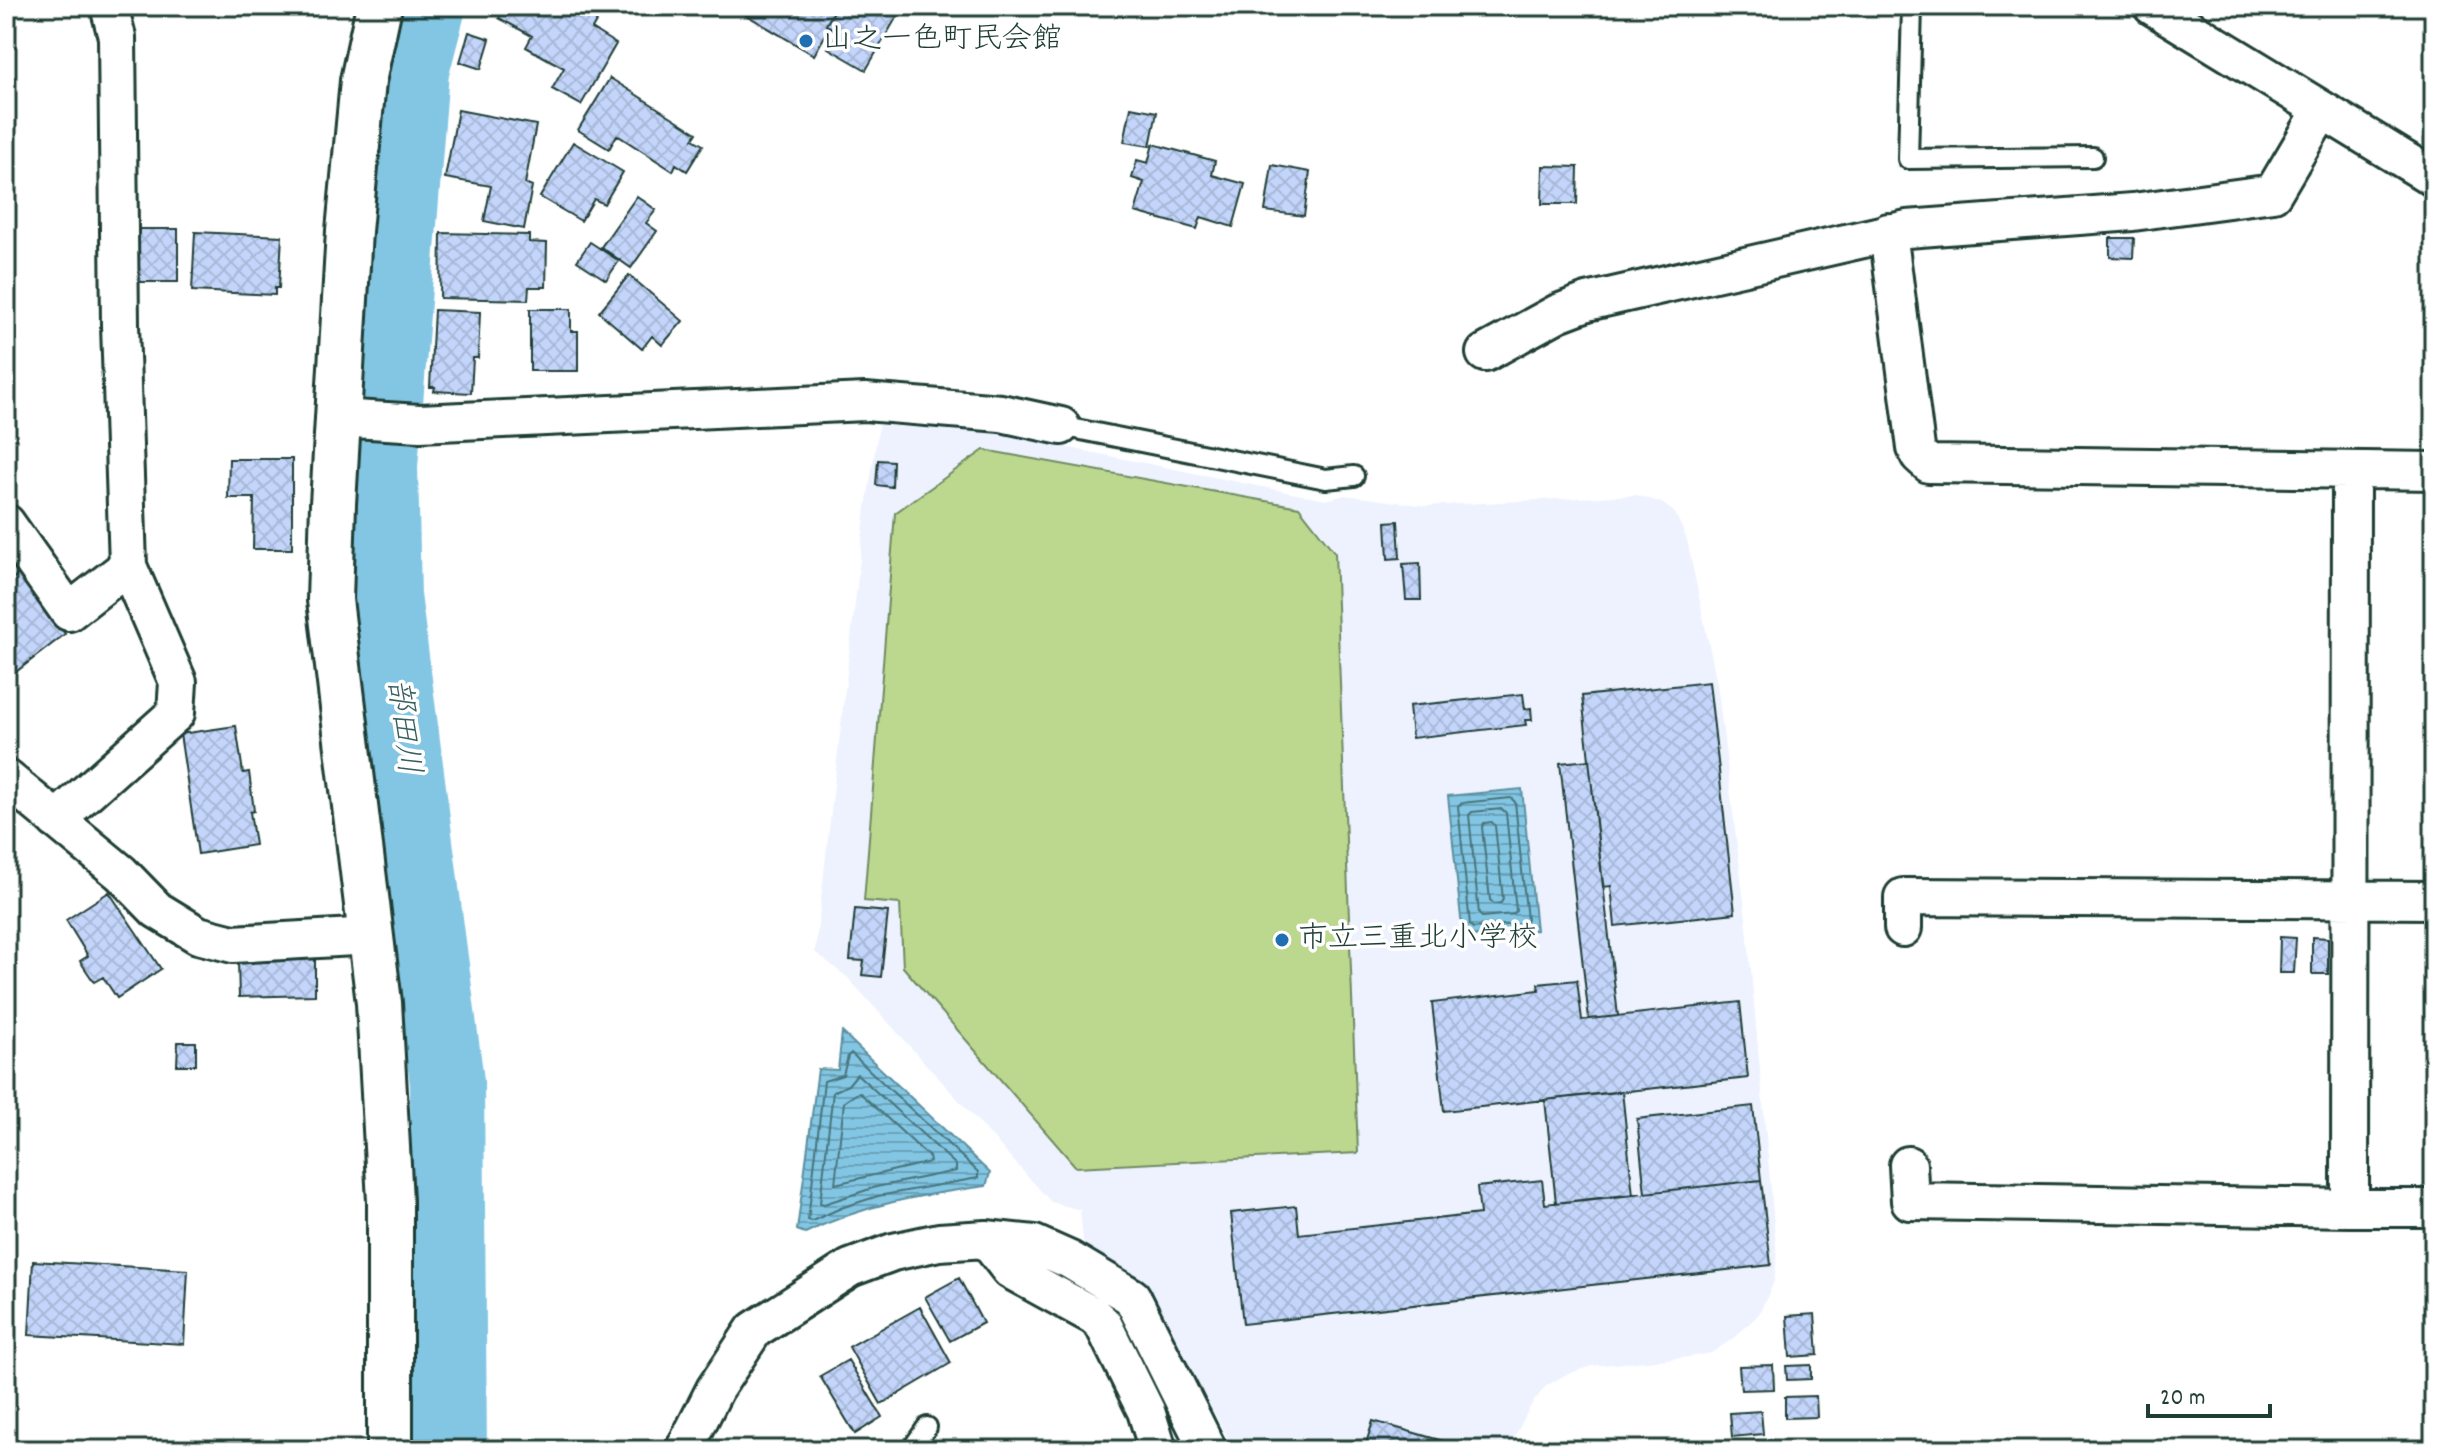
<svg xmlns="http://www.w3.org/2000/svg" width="2440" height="1456" font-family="Dekko,'Klee One',sans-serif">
<defs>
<pattern id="water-rules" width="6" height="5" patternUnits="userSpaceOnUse" patternTransform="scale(2)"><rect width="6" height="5" fill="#83c6e4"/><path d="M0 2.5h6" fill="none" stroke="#6ba2ba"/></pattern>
<pattern id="building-cross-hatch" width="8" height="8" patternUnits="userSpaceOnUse" patternTransform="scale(2)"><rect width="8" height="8" fill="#c4d5fb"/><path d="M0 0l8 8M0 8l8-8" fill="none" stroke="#a8b8d8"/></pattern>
</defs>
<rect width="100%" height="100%" fill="#fff"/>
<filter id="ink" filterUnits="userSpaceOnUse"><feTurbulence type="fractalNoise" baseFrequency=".0125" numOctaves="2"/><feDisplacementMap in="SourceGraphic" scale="16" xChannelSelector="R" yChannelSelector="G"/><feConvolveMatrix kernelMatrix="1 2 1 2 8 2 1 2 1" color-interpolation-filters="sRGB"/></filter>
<g filter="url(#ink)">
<path fill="#edf2fe" d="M 879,425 L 1001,434 L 1326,500 L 1345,495 L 1426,506 L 1636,495 L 1662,503 L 1675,513 L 1687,540 L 1717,683 L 1747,927 L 1777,1257 L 1774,1282 L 1759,1314 L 1734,1338 L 1711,1353 L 1690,1357 L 1591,1366 L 1565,1375 L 1546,1386 L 1531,1405 L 1508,1450 L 1234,1450 L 1144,1283 L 1084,1250 L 1080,1210 L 1051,1202 L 848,978 L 815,952 L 866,507 Z"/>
<path fill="#bcd88f" stroke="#6e8a62" stroke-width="2" d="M 984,450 L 1299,507 L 1335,553 L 1358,1153 L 1076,1167 L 903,967 L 900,904 L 864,901 L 895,513 Z"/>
<path fill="url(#water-rules)" stroke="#5b8f9e" stroke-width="2" d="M 1522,789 L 1536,930 L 1463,937 L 1448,796 Z
M 842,1032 L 990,1173 L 986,1186 C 919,1195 866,1204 805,1233 L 797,1230 L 818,1069 L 838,1070 Z"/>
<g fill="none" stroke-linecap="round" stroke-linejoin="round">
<path stroke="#47747a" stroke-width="2" d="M 1511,798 L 1515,802 L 1527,920 L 1523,923 L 1473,928 L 1470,925 L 1458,806 L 1461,803 Z
M 1502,809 L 1506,813 L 1516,911 L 1513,914 L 1482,917 L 1479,914 L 1469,815 L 1472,812 Z
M 1492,822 L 1495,826 L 1503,899 L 1501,903 L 1494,904 L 1490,900 L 1482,827 L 1484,823 Z
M 851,1053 L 978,1172 L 978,1178 L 878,1196 L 841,1208 L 812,1221 L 808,1220 L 824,1081 L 843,1075 L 848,1056 Z
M 857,1074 L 956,1165 L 956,1171 L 876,1187 L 824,1204 L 820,1203 L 833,1092 L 848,1085 Z
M 859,1092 L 929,1157 L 930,1162 L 835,1184 L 844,1102 Z"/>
<path stroke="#83c6e4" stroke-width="74" d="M 429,6 L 412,71 L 381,466 L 384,596 L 447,1082 L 450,1450"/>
</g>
<path fill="url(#building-cross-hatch)" stroke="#1f3d34" stroke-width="2" d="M 506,6 L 605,6 L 592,29 L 616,44 L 581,105 L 552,89 L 564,68 L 526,47 L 532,36 L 499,18 Z
M 731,6 L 837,6 L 826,25 L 830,27 L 814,55 Z
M 837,6 L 855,8 L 856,6 L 903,6 L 866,70 L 828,48 L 838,32 L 826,25 Z
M 469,32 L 490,39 L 481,69 L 460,62 Z
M 610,78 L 697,133 L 693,139 L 703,145 L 687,171 L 676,164 L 673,171 L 617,135 L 609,149 L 578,130 Z
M 1131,107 L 1157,112 L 1150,146 L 1124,142 Z
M 458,110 L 536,125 L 525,184 L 532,186 L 524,229 L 484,221 L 491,186 L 445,178 Z
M 573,142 L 623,172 L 604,204 L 594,199 L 581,221 L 540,197 Z
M 1153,144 L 1215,161 L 1212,175 L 1245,184 L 1233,227 L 1201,217 L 1197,229 L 1135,212 L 1144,182 L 1132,178 L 1137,160 L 1148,163 Z
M 1272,165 L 1310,172 L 1304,216 L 1265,211 Z
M 1543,166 L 1578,167 L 1577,204 L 1542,204 Z
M 637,196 L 656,210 L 646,223 L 657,231 L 631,268 L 601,247 Z
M 138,229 L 178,229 L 178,282 L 138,282 Z
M 195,232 L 282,236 L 279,288 L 275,288 L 275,295 L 192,291 Z
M 441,233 L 529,235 L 529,242 L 547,243 L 546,287 L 529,287 L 528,300 L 440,298 Z
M 2110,238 L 2134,238 L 2133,258 L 2110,257 Z
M 590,242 L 619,261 L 606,280 L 577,261 Z
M 629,275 L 683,321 L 662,345 L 652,336 L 642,349 L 599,312 Z
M 530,309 L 571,309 L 571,331 L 578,331 L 578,371 L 530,371 Z
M 434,310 L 480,312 L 478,358 L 473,358 L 471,393 L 434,391 L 435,387 L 430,387 Z
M 229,459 L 292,459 L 292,549 L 253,549 L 254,498 L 228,498 Z
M 878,460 L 893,461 L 892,487 L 876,485 Z
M 1398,521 L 1400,558 L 1388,559 L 1386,522 Z
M 1420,563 L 1421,600 L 1406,600 L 1403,564 Z
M 22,572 L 65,634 L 12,675 L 6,666 L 9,662 L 6,657 L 6,583 Z
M 1709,682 L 1735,913 L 1615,926 L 1611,886 L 1603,887 L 1582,696 Z
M 1523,694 L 1525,709 L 1531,708 L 1532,720 L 1525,720 L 1526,725 L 1412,738 L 1409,706 Z
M 236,726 L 243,773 L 249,772 L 254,811 L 250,812 L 255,845 L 198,854 L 180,734 Z
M 1589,760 L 1618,1016 L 1589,1019 L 1560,763 Z
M 109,892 L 161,969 L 117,998 L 103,977 L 94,982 L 80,961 L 88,956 L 66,920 Z
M 855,909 L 888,912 L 881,977 L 862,975 L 864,961 L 850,960 Z
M 2280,937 L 2296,938 L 2294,973 L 2279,973 Z
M 2312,937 L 2328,938 L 2328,974 L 2312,974 Z
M 315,959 L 315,995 L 239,997 L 238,961 Z
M 1577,980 L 1582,1020 L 1740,1002 L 1748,1078 L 1444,1111 L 1432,1003 L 1539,990 L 1538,984 Z
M 178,1042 L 196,1042 L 196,1065 L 177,1065 Z
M 1622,1091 L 1633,1195 L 1556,1203 L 1545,1100 Z
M 1753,1106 L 1761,1180 L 1645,1193 L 1637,1119 Z
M 1542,1180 L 1545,1204 L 1761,1180 L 1771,1265 L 1243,1324 L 1231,1213 L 1296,1206 L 1299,1234 L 1480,1214 L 1477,1187 Z
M 33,1261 L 188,1270 L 184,1344 L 29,1335 Z
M 959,1278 L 983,1323 L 950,1341 L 925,1297 Z
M 920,1307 L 951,1363 L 881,1404 L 849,1347 Z
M 1815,1314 L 1818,1355 L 1790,1357 L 1787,1316 Z
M 848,1360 L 882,1417 L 855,1434 L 820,1376 Z
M 1773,1365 L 1774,1389 L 1741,1390 L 1739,1366 Z
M 1811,1365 L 1811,1379 L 1787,1380 L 1786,1366 Z
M 1816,1396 L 1817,1417 L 1785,1418 L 1785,1397 Z
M 1761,1411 L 1763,1434 L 1732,1437 L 1730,1413 Z
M 1373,1421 L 1450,1443 L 1448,1450 L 1364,1450 Z"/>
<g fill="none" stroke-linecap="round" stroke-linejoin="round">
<g stroke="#1f3d34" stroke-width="24">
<path id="service" d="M 1912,6 L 1908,159 L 2093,157
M 1061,426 L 1326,479 L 1354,476
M 911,1450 L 927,1427"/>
</g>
<g stroke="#1f3d34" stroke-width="42">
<path id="minor" d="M 109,6 L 117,37 L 120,325 L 128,566
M 2152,6 L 2434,178
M 1888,232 L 1916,448 L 1919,455 L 1929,464 L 2434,471
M 1485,353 L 1558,313 L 1587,302 L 1907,229 L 2133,212 L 2273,193 L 2322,110
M 337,418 L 420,423 L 865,402 L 1001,413 L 1061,426
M 2351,470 L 2350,1208 L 2434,1208
M 6,523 L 69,612 L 128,566 L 178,682 L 176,713 L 56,820
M 6,778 L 121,873 L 157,910 L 198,935 L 233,944 L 372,936
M 1903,928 L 1903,897 L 2434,900
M 1908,1165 L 1910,1201 L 2350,1208
M 986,1239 L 1010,1270 L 1094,1316 L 1103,1324 L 1146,1411 L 1158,1450
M 684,1450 L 715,1389 L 754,1330 L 850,1268 L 893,1252 L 939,1242 L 986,1239 L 1034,1244 L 1070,1260 L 1132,1297 L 1208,1450"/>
</g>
<g stroke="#1f3d34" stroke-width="50">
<path id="tertiary" d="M 379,6 L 363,81 L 349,231 L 333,504 L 330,600 L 379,1003 L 390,1201 L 390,1450"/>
</g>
<use href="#service" stroke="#fff" stroke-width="18"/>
<use href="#minor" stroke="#fff" stroke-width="36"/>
<use href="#tertiary" stroke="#fff" stroke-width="44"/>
</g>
</g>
<g fill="#1f6fb2" stroke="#fff" stroke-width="3">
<circle cx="806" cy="41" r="8"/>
<circle cx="1282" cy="940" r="8"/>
</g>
<g text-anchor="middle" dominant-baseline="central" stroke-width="7" stroke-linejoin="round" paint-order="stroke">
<g font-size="30" fill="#1f3d34" stroke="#fff" text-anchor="start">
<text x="822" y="41">山之一色町民会館</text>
<text x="1298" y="940">市立三重北小学校</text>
</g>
<g font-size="32" font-style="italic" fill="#385f60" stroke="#fff">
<text transform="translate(401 727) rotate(83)">部田川</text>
</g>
</g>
<rect width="2440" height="1456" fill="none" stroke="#fff" stroke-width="32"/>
<rect x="16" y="16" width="2408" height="1424" fill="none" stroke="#1f3d34" stroke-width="3" filter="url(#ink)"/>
<path d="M2148 1404v12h122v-12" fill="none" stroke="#1f3d34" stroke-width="4"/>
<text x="2160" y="1404" font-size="24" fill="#1f3d34" stroke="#ffffff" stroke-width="6" paint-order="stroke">20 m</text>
</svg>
